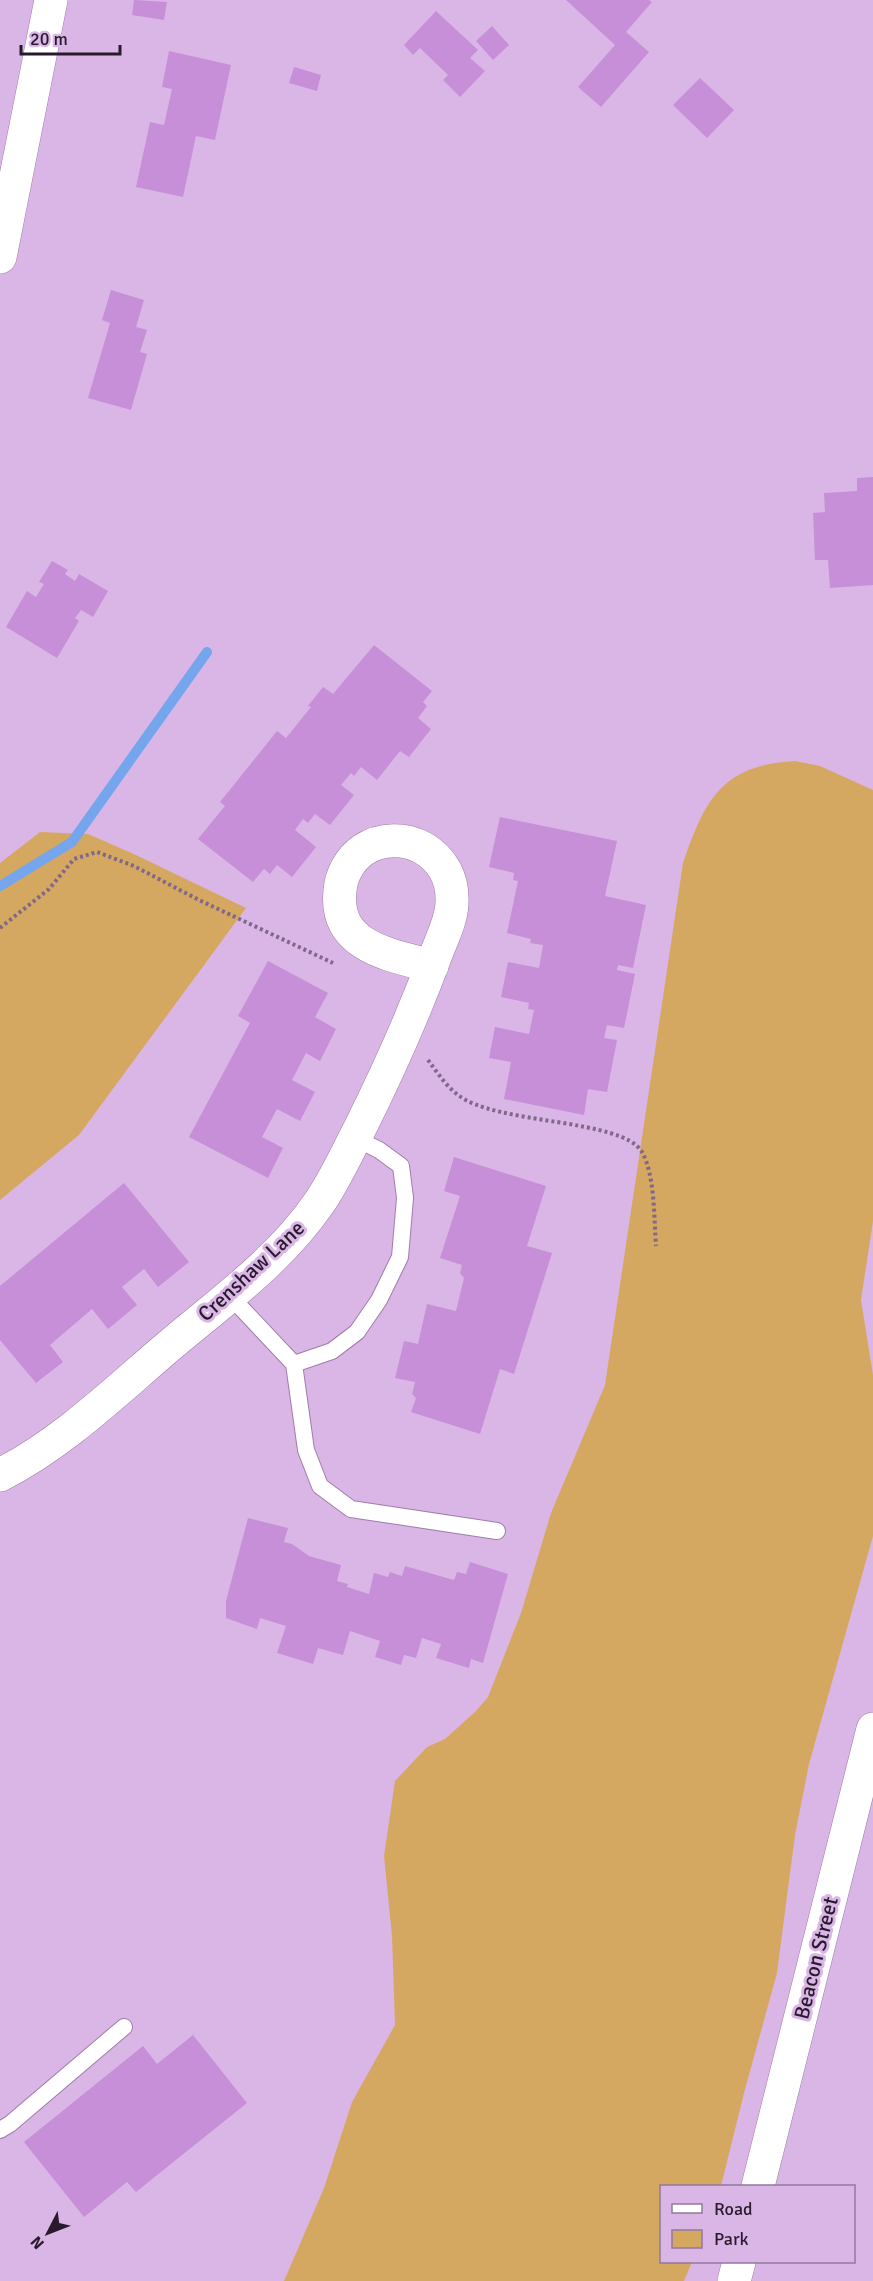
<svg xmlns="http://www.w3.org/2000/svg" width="873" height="2281" font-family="Signika,sans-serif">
<rect width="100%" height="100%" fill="#dab6e6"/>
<path fill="#d5a861" d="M 795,761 L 820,766 L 873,790 L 873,1221 L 861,1300 L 873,1375 L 873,1536 L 809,1764 L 795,1835 L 777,1973 L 744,2093 L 721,2186 L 662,2186 L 662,2262 L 692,2262 L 684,2281 L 284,2281 L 324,2188 L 352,2102 L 395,2025 L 392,1936 L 384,1856 L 395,1781 L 427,1747 L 445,1739 L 476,1711 L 488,1697 L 521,1613 L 551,1513 L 605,1385 L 683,863 C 705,799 722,765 795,761 Z
M 40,832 L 88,834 L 136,855 L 246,908 L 79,1135 L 0,1200 L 0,863 Z"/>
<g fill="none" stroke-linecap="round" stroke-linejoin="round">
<path stroke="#74a5ed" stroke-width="10" d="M 0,886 L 72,842 L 207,652"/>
</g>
<path fill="#c68fd7" d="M 134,0 L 167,2 L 164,20 L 132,15 Z
M 566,0 L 649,0 L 652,2 L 626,32 L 649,52 L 601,107 L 578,87 L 615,45 Z
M 436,11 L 478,50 L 470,58 L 485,71 L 460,97 L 443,80 L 448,75 L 420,48 L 413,55 L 404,45 Z
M 492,26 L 509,45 L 493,60 L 476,41 Z
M 169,51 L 231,65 L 215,140 L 196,136 L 183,197 L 136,187 L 150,122 L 164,125 L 172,89 L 162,87 Z
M 294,67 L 321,75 L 317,91 L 289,83 Z
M 700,78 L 734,110 L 707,138 L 673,105 Z
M 111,290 L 144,300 L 136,327 L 147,330 L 140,352 L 147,354 L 131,410 L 88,398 L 110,323 L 102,320 Z
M 873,477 L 873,585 L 830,588 L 828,560 L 815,560 L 813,513 L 825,512 L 824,493 L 857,491 L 857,478 Z
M 52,561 L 68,570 L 65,574 L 75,581 L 79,574 L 108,591 L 93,617 L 81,610 L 75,618 L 79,621 L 57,658 L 6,627 L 27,591 L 36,597 L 44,584 L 39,582 Z
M 374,645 L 432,691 L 423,702 L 427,706 L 418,718 L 431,729 L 409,757 L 400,751 L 377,780 L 361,767 L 354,776 L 351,773 L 341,785 L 354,795 L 330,825 L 315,814 L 308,823 L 303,819 L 295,830 L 316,847 L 292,877 L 277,865 L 270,874 L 264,869 L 253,882 L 198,839 L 225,806 L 220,802 L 277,731 L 286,738 L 311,707 L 308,706 L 323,687 L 333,694 Z
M 500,817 L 617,841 L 605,896 L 646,905 L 633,968 L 618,965 L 617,970 L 635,974 L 624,1028 L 607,1025 L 604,1038 L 617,1040 L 607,1092 L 588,1089 L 584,1115 L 504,1099 L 511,1062 L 489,1058 L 495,1027 L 529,1034 L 534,1010 L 528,1009 L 529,1003 L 501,997 L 508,962 L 539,968 L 543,945 L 530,943 L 531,939 L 507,933 L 518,881 L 513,880 L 514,873 L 489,867 Z
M 268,961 L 328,993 L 315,1017 L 336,1029 L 320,1061 L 306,1053 L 292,1080 L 315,1092 L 300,1121 L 277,1109 L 262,1137 L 283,1148 L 268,1178 L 189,1137 L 250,1023 L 238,1016 Z
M 454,1157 L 546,1186 L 527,1246 L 552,1253 L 514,1374 L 500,1369 L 480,1434 L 411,1412 L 416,1398 L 412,1394 L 415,1382 L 395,1378 L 404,1341 L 418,1344 L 427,1304 L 456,1311 L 464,1278 L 460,1273 L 462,1265 L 440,1258 L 460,1196 L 444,1191 Z
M 124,1183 L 189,1262 L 158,1287 L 144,1269 L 122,1287 L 137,1305 L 108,1329 L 92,1309 L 50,1345 L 63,1362 L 36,1383 L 0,1340 L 0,1286 Z
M 248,1518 L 288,1528 L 284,1542 L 292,1544 L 309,1556 L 341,1565 L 337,1581 L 348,1584 L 347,1587 L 369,1594 L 374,1573 L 388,1577 L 390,1572 L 402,1576 L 405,1566 L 454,1580 L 457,1572 L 466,1574 L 470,1562 L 508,1574 L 483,1663 L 471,1659 L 469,1668 L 436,1658 L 441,1644 L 422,1638 L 416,1658 L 404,1655 L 401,1665 L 375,1657 L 380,1641 L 350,1631 L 343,1655 L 318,1648 L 313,1664 L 277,1653 L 286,1626 L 260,1618 L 257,1629 L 226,1618 L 226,1601 Z
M 193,2035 L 247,2103 L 136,2192 L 127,2182 L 84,2217 L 24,2142 L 143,2046 L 157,2064 Z"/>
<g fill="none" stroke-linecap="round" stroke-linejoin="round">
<g stroke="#9f7caa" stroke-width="18">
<path id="lane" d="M 229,1295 L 294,1364 L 306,1450 L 320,1486 L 351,1509 L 497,1531
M 294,1364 L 332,1351 L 357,1332 L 379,1300 L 400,1257 L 405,1198 L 401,1166 L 379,1150 L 355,1138
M 0,2130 L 10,2124 L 124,2027"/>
</g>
<g stroke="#9f7caa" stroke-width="34">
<path id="street" d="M 0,257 L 51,0
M 0,1475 C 63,1443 116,1391 169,1346 C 221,1302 280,1260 319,1203 C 335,1180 347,1153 360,1128 C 388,1072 413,1016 435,957 C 441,940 452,920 452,902 C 453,879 443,860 423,848 C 405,838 381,838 363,850 C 350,859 341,875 340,891 C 334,947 390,955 432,966"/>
</g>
<g stroke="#9f7caa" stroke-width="34">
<path id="secondary" d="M 758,2186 L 873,1729
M 734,2281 L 739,2262"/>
</g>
<path stroke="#816889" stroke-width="4" stroke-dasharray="3 3" stroke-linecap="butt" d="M 0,928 L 49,889 L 74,859 L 97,852 L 134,866 L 199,900 L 333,963
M 428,1060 C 437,1072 446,1086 458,1095 C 496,1125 622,1118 642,1152 C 655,1175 654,1219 656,1246"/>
<use href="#lane" stroke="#fff" stroke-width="16"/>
<use href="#street" stroke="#fff" stroke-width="33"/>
<use href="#secondary" stroke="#fff" stroke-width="33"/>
</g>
<g text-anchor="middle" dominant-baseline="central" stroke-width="6" stroke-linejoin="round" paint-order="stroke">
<g font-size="21" fill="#281a2c" stroke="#dab6e6">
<text transform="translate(251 1271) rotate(-43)">Crenshaw Lane</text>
<text transform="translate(816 1958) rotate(-76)">Beacon Street</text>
</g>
</g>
<rect x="660" y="2185" width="195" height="78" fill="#dab6e6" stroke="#93789c" stroke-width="1.5"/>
<rect x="672" y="2204" width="30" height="9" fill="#ffffff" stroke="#93789c" stroke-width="1.5"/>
<text x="714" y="2215" font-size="18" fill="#281a2c">Road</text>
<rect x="672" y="2230" width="30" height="18" fill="#d5a861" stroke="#93789c" stroke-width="1.5"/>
<text x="714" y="2245" font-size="18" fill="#281a2c">Park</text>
<g transform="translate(48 2233) rotate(228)" stroke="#dab6e6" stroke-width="4.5" paint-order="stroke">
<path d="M0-4.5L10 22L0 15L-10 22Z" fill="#281a2c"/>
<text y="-9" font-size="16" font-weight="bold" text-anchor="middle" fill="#281a2c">N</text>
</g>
<path d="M21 45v9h99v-9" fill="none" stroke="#281a2c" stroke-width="3"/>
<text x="30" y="45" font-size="18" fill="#281a2c" stroke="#dab6e6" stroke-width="4.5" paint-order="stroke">20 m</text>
</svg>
